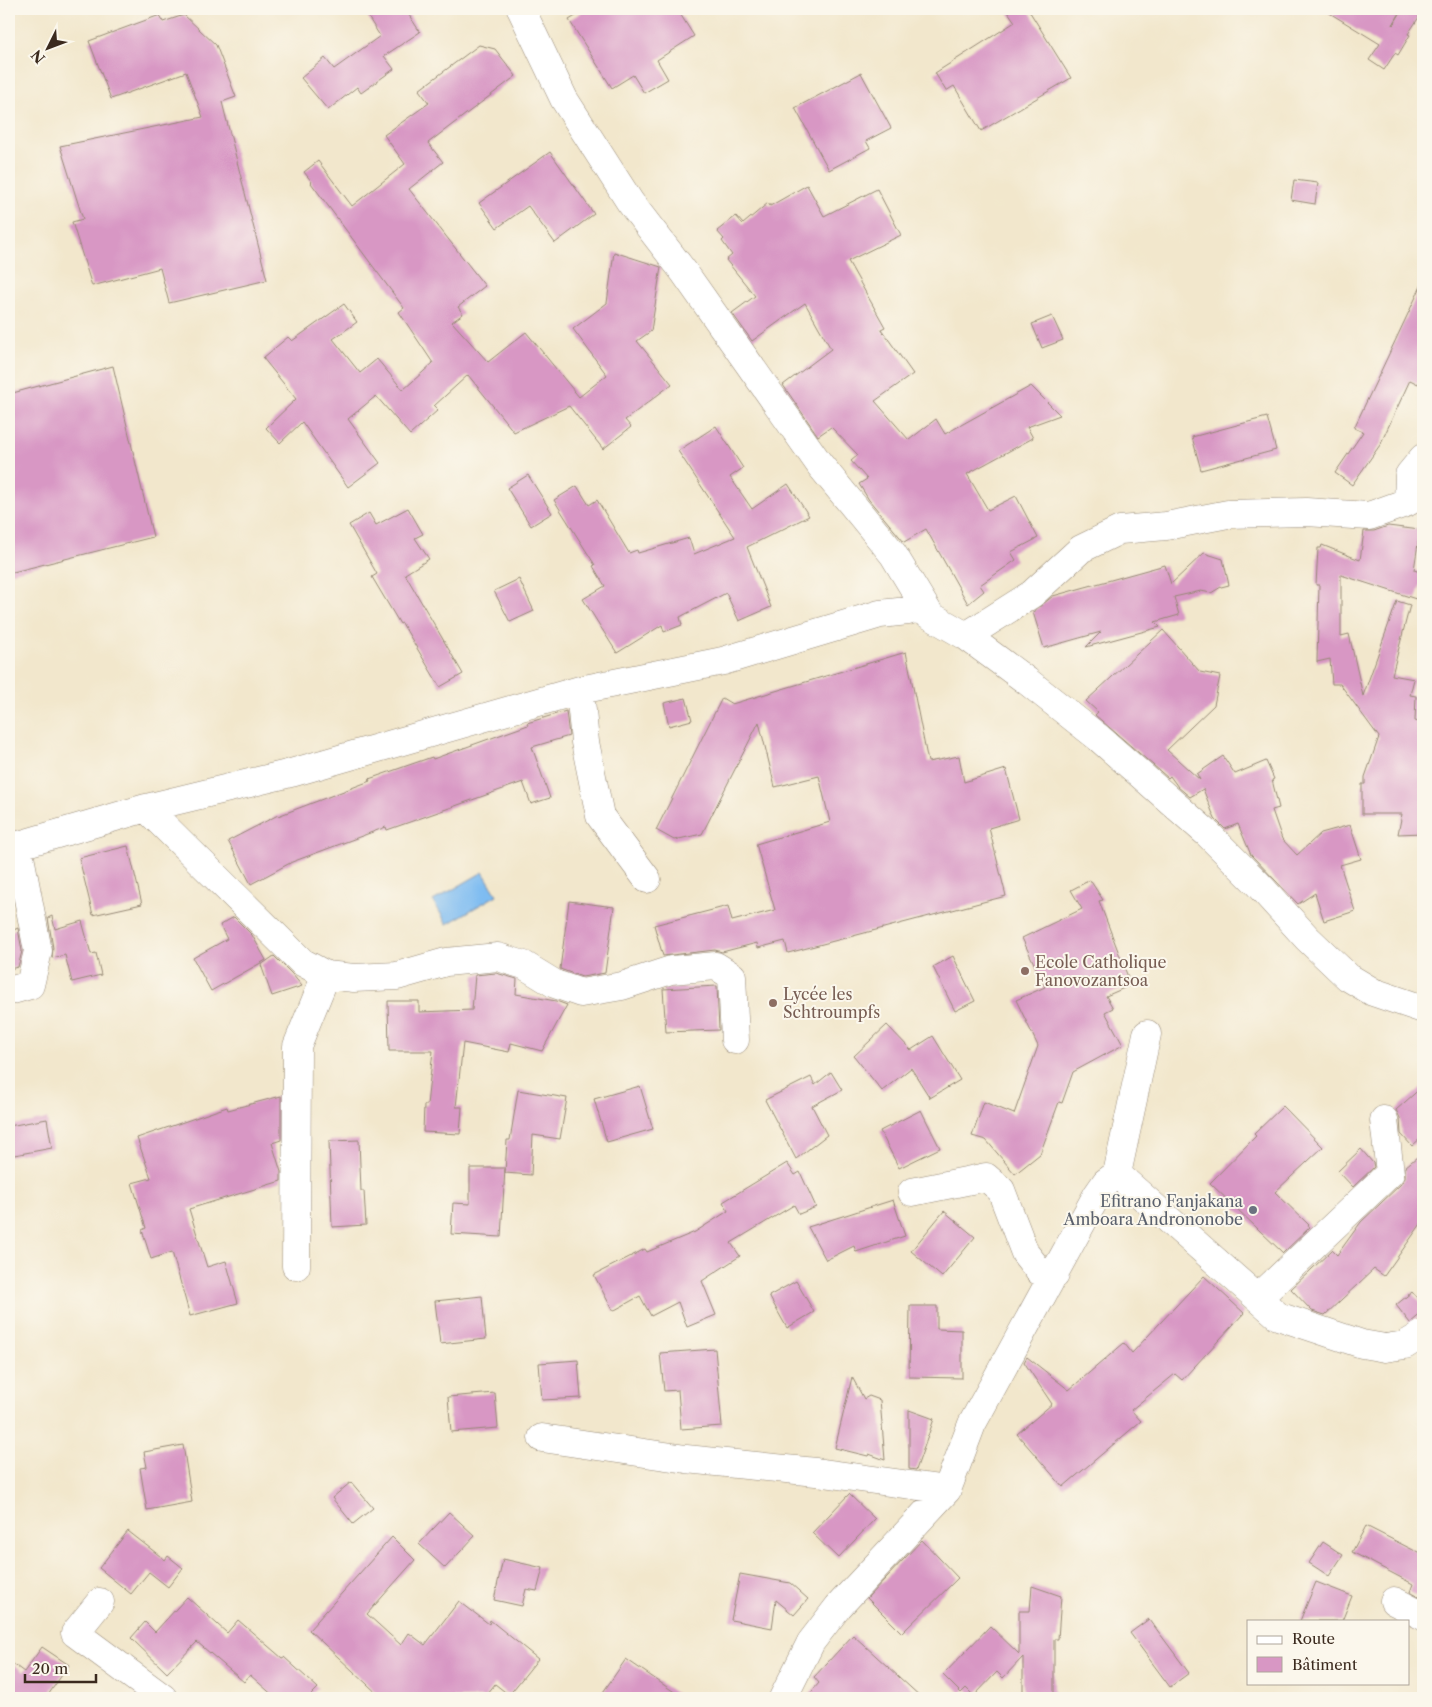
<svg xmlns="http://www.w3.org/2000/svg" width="1432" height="1707" font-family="'Libre Caslon Text',serif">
<rect width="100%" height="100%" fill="#fbf7ec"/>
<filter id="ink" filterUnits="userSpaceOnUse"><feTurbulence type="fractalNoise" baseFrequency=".02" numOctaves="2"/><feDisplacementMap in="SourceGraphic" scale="10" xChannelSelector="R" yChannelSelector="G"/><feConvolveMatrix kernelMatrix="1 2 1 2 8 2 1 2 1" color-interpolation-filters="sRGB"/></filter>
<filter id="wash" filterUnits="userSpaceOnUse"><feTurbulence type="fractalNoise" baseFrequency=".0096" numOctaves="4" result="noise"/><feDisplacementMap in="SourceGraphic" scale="20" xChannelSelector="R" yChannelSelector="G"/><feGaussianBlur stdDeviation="1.12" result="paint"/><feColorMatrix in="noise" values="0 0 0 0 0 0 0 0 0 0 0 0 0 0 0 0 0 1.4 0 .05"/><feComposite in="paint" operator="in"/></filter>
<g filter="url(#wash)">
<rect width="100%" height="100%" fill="#f2e7cc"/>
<path fill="#7ebcf1" stroke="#5c7388" d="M 483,872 L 497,895 L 447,924 L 433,901 Z"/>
<g id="blocks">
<path fill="#d897c4" d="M 363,9 L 405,9 L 420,32 L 384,56 L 394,69 L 361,93 L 357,87 L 328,110 L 301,78 L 325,58 L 334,69 L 380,36 Z
M 587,9 L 677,9 L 694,36 L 657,60 L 668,79 L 644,93 L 633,75 L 612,88 L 569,20 Z
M 1006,9 L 1028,9 L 1071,78 L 981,131 L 954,86 L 946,91 L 935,73 L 1015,22 Z
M 1323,9 L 1402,9 L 1393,25 L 1403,9 L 1414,9 L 1421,14 L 1408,34 L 1410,35 L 1398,55 L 1395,53 L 1384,70 L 1369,60 L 1380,44 Z
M 160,15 L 163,22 L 184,15 L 216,45 L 236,97 L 222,102 L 267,280 L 169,303 L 160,268 L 92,286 L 72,222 L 83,219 L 60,146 L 203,117 L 186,72 L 111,99 L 89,41 Z
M 479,45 L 495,49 L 516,76 L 428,143 L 443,162 L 409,189 L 485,286 L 458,307 L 463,314 L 452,322 L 488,362 L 526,332 L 579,397 L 607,375 L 573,329 L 607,303 L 614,252 L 661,267 L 651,331 L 637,341 L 672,384 L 625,420 L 631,427 L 603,449 L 569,406 L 514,432 L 468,375 L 434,406 L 438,410 L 410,435 L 376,396 L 348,419 L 380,463 L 348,487 L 302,422 L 280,443 L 266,428 L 296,399 L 263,358 L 288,337 L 292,341 L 344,304 L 357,322 L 333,339 L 360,373 L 377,359 L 403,390 L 433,363 L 399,312 L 404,308 L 311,183 L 312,182 L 304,172 L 318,161 L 352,206 L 405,164 L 384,135 L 429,103 L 419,90 Z
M 861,73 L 891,128 L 866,141 L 870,148 L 829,170 L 795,108 Z
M 550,152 L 594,214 L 555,243 L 528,206 L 497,228 L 479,203 Z
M 1294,180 L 1318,183 L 1315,204 L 1291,200 Z
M 807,185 L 824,216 L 877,189 L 901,235 L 848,261 L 885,327 L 881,329 L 913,374 L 875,401 L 909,440 L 936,419 L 945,434 L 1031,386 L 1060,415 L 1027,427 L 1033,438 L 967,474 L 988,510 L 1016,496 L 1038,538 L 1011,552 L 1016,560 L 980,585 L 984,591 L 968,604 L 926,529 L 904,542 L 869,500 L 859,484 L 867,479 L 851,461 L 858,455 L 831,427 L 818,436 L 783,385 L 831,349 L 805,303 L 752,341 L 732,313 L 755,296 L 726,260 L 732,255 L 722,241 L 724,239 L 717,231 L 736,216 L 743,224 L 768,203 L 770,206 Z
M 1423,282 L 1423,372 L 1418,384 L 1410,380 L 1380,445 L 1352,485 L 1335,473 L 1363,432 L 1354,428 Z
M 1052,316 L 1063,340 L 1042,348 L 1032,324 Z
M 113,366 L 153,537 L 9,573 L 9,394 Z
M 1267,417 L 1276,450 L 1201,470 L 1192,437 Z
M 716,426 L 743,468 L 730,477 L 752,509 L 788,484 L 809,516 L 747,547 L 771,607 L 739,621 L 726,593 L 680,617 L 682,625 L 664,632 L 662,625 L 617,653 L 583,599 L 605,586 L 593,566 L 595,565 L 554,500 L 577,486 L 589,505 L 597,500 L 629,553 L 637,550 L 638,553 L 689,538 L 694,554 L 735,537 L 678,451 Z
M 528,475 L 552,513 L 531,526 L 507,488 Z
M 408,508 L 423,534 L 415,538 L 429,559 L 405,574 L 463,674 L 440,687 L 402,623 L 400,624 L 372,577 L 377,574 L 349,525 L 369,513 L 376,525 Z
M 1388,526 L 1420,530 L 1414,570 L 1423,573 L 1423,577 L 1416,599 L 1341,575 L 1341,636 L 1349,634 L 1363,696 L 1397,601 L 1410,605 L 1392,675 L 1414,679 L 1410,695 L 1416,696 L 1415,721 L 1423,723 L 1423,833 L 1398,834 L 1402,814 L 1362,814 L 1362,784 L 1365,784 L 1365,777 L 1379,737 L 1340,684 L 1332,684 L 1330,659 L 1317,662 L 1319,585 L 1316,585 L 1318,548 L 1321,548 L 1322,545 L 1360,560 L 1364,531 L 1374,531 Z
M 1204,553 L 1223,559 L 1229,585 L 1221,587 L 1211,593 L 1201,591 L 1174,597 L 1179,615 L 1155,622 L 1160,627 L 1086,647 L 1101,632 L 1044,648 L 1033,612 L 1053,596 L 1165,565 L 1171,584 Z
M 519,579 L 534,611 L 510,622 L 494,591 Z
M 1163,630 L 1200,672 L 1220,676 L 1214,705 L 1167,750 L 1200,780 L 1197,774 L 1223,756 L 1235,774 L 1266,761 L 1274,779 L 1272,780 L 1279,808 L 1272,810 L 1282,839 L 1297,855 L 1321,833 L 1350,825 L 1361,859 L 1340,865 L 1355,911 L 1324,921 L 1315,893 L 1298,904 L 1251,855 L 1238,824 L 1225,829 L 1215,819 L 1203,789 L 1190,797 L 1178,787 L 1170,776 L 1168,778 L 1095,715 L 1098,712 L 1086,701 Z
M 906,652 L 928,762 L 959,756 L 964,782 L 1006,769 L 1019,819 L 989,828 L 1006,896 L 788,953 L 785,941 L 758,948 L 757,943 L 722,952 L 715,950 L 663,956 L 654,925 L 728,906 L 732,921 L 775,910 L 756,844 L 830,822 L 819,776 L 775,787 L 759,722 L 702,834 L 674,840 L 656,830 L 722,698 L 732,704 Z
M 686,698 L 692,720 L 669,726 L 664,703 Z
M 566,711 L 569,736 L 532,747 L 550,798 L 531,804 L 523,782 L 387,830 L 386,827 L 292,862 L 251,884 L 228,841 L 278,815 L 278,816 L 370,781 L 369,779 L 432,757 L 433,759 L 528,725 L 527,723 Z
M 128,846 L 142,904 L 93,915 L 79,858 Z
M 1090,880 L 1103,900 L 1099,901 L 1131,985 L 1106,996 L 1113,1008 L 1105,1012 L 1123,1045 L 1073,1072 L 1062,1103 L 1059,1102 L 1040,1154 L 1015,1174 L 986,1140 L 972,1136 L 984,1102 L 1014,1114 L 1038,1046 L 1016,1000 L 1045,987 L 1022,938 L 1082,909 L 1071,890 Z
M 569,901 L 614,907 L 605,973 L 582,977 L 560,969 Z
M 52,916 L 55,929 L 82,921 L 91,954 L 96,953 L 101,975 L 72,982 L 65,955 L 52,958 L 53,948 L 48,918 Z
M 234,917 L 252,935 L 266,960 L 211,991 L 193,958 L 227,939 L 220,925 Z
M 18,928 L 22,951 L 18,967 L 9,969 L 9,932 Z
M 274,956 L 292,974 L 302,986 L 272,996 L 261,965 Z
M 953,956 L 975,1001 L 955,1011 L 933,967 Z
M 496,973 L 517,979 L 516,994 L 556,1001 L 567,1005 L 542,1051 L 511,1043 L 509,1052 L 463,1043 L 456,1107 L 462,1107 L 460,1134 L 423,1132 L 424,1105 L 427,1105 L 433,1051 L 389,1051 L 388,1001 L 419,1001 L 419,1012 L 472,1010 L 475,975 Z
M 717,986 L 719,1030 L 666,1032 L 663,989 Z
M 887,1025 L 911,1050 L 933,1036 L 960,1080 L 930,1098 L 911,1068 L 882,1091 L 854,1056 Z
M 831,1072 L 842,1090 L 812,1106 L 827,1135 L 796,1159 L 765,1100 L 811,1077 L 815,1085 Z
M 640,1086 L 653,1129 L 607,1142 L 594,1099 Z
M 1423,1086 L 1423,1136 L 1412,1146 L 1401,1134 L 1400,1118 L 1396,1110 Z
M 518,1090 L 567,1098 L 560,1139 L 533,1135 L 531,1175 L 505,1173 L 507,1140 L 510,1140 Z
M 281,1096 L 281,1140 L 272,1143 L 281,1172 L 281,1181 L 189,1209 L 207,1267 L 226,1261 L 238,1303 L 190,1316 L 172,1252 L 151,1259 L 142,1230 L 146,1228 L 132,1183 L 151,1178 L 137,1138 L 227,1107 L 228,1110 Z
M 1283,1106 L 1323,1147 L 1275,1192 L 1309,1225 L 1308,1226 L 1310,1227 L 1283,1253 L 1210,1183 L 1256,1136 L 1254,1134 Z
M 921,1110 L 940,1148 L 899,1168 L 880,1131 Z
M 47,1119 L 52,1148 L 9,1156 L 9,1126 Z
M 359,1140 L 361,1191 L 364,1191 L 366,1225 L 332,1227 L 329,1141 Z
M 1361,1149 L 1373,1163 L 1374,1167 L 1353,1187 L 1338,1171 Z
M 1423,1152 L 1423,1221 L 1384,1276 L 1374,1269 L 1325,1315 L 1312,1311 L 1291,1289 L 1332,1250 L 1337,1255 L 1361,1222 L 1401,1184 L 1405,1178 L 1405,1167 Z
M 787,1163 L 795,1175 L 800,1172 L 816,1207 L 799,1214 L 794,1205 L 731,1243 L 740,1256 L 702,1281 L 716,1315 L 687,1327 L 678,1302 L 651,1316 L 640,1296 L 613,1311 L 594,1275 L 645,1249 L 647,1252 L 695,1232 L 728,1211 L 723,1202 Z
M 470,1168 L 505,1168 L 501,1237 L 451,1234 L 453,1203 L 470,1204 Z
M 893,1200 L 905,1236 L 856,1252 L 854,1246 L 826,1260 L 808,1227 Z
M 944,1211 L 975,1237 L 942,1277 L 911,1251 Z
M 1204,1276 L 1244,1313 L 1182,1380 L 1175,1374 L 1131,1410 L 1141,1421 L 1063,1487 L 1017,1434 L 1052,1404 L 1024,1362 L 1027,1357 L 1069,1390 L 1124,1343 L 1132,1353 Z
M 796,1281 L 814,1312 L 787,1328 L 769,1296 Z
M 1412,1292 L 1423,1305 L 1423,1312 L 1410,1323 L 1396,1305 Z
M 482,1296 L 486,1339 L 440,1344 L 435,1301 Z
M 910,1306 L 937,1306 L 937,1329 L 962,1330 L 962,1378 L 909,1377 Z
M 715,1349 L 722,1426 L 681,1429 L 678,1390 L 664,1391 L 660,1353 Z
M 578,1360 L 581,1398 L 542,1400 L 539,1363 Z
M 852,1377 L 864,1399 L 869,1396 L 880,1400 L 885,1460 L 869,1454 L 868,1456 L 835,1448 Z
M 495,1393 L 498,1428 L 451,1432 L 448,1397 Z
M 909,1410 L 934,1419 L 916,1470 L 909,1469 Z
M 183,1445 L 192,1502 L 147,1510 L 140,1468 L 147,1467 L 144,1452 Z
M 351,1482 L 373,1508 L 353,1524 L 332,1498 Z
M 849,1494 L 875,1519 L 838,1558 L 812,1533 Z
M 449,1512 L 475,1536 L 445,1568 L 419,1544 Z
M 1366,1526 L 1423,1555 L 1423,1599 L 1410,1592 L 1413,1584 L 1352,1552 Z
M 128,1531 L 165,1560 L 168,1556 L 183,1568 L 168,1587 L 149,1572 L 131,1594 L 99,1568 Z
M 392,1537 L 415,1560 L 367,1614 L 401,1645 L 409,1633 L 425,1645 L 459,1601 L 489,1624 L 490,1620 L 538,1659 L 509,1695 L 495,1684 L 484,1698 L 382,1698 L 309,1630 Z
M 922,1540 L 958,1578 L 902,1633 L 867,1598 Z
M 1323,1542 L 1343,1555 L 1329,1576 L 1309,1563 Z
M 503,1559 L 543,1568 L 537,1591 L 526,1589 L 522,1606 L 494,1600 Z
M 740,1574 L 790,1583 L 808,1599 L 794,1615 L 776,1600 L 772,1628 L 731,1620 Z
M 1316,1582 L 1352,1596 L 1342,1621 L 1300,1621 Z
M 1032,1586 L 1061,1596 L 1058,1639 L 1054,1639 L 1054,1698 L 1023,1698 L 1023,1657 L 1003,1678 L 997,1672 L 974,1696 L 966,1688 L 961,1693 L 943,1675 L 990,1626 L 1019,1654 L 1019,1611 L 1030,1611 Z
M 187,1597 L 227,1633 L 238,1620 L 282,1658 L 284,1657 L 318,1688 L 308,1698 L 276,1698 L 250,1675 L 244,1682 L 197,1642 L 167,1673 L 131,1638 L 145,1622 L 155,1632 Z
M 1149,1619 L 1189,1673 L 1170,1687 L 1130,1633 Z
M 853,1635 L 922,1698 L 806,1698 L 819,1683 L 814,1677 Z
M 42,1647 L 69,1665 L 46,1698 L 9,1698 L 9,1661 L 24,1672 Z
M 626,1659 L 683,1698 L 599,1698 Z"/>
</g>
</g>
<g filter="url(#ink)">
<use href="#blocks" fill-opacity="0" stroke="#968875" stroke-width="1"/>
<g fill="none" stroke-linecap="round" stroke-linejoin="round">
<g stroke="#968875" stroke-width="29">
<path id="minor" d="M 521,9 L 564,99 L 630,202 L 684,272 L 820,465 L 893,554 L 930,615
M 966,636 L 1032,594 L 1081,549 L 1120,530 L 1166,526 L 1228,514 L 1306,512 L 1369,516 L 1408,502 L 1409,475 L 1423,458
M 580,690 L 585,742 L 600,816 L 647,879
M 146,808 L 302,962 L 326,975 L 354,978 L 397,976 L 446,962 L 498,957 L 524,965 L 555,984 L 581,993 L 622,986 L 671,970 L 716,966 L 732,976 L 735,1040
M 9,848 L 146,808 L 291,773 L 580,690 L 723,661 L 880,614 L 908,611 L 917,608 L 966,636 L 1027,681 L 1099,738 L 1208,834 L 1257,883 L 1307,938 L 1348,977 L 1373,992 L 1423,1009
M 9,991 L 30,985 L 38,951 L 18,846
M 1117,1174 L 1278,1316 L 1362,1344 L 1385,1348 L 1405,1345 L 1423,1334
M 912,1192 L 986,1177 L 1001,1190 L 1025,1253 L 1039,1271 L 1055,1275
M 296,1266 L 297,1046 L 326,975
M 1258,1298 L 1390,1173 L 1384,1120
M 542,1438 L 686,1459 L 816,1472 L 947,1490
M 1394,1601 L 1423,1616
M 100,1602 L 75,1633 L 163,1698
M 783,1698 L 811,1642 L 838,1607 L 947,1490 L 972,1424 L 1097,1195 L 1106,1182 L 1117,1174 L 1147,1034"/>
</g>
<use href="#minor" stroke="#fff" stroke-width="28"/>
</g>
</g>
<g fill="#8d6e63" stroke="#fbf7ec" stroke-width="2">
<circle cx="1025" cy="971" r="5"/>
<circle cx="773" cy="1003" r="5"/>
</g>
<circle fill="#6b7280" stroke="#fbf7ec" stroke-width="2" cx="1253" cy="1210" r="5"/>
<g text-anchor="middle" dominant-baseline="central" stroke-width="4" stroke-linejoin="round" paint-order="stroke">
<g font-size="16" fill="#785e54" stroke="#fbf7ec" text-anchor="start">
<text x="1035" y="962">Ecole Catholique<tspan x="1035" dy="18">Fanovozantsoa</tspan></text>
<text x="783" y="994">Lycée les<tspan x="783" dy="18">Schtroumpfs</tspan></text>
</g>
<g font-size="16" fill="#5b616d" stroke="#fbf7ec" text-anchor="end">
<text x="1243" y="1201">Efitrano Fanjakana<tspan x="1243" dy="18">Amboara Andrononobe</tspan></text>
</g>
</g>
<rect width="1432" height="1707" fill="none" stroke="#fbf7ec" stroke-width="30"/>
<rect x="1247" y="1620" width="162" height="65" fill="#fbf7ec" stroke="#aea59a"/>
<rect x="1257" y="1636" width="25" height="8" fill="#ffffff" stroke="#aea59a"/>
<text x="1292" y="1644" font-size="15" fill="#3b2a1e">Route</text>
<rect x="1257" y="1657" width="25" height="15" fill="#d897c4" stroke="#aea59a"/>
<text x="1292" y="1670" font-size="15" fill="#3b2a1e">Bâtiment</text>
<g transform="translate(48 48) rotate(228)" stroke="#fbf7ec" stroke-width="4" paint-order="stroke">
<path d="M0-4L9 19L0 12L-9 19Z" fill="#3b2a1e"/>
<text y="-8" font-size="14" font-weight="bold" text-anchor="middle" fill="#3b2a1e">N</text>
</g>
<path d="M25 1674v8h71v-8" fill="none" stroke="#3b2a1e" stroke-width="2.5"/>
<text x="32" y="1674" font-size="15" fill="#3b2a1e" stroke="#fbf7ec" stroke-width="4" paint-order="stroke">20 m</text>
</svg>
